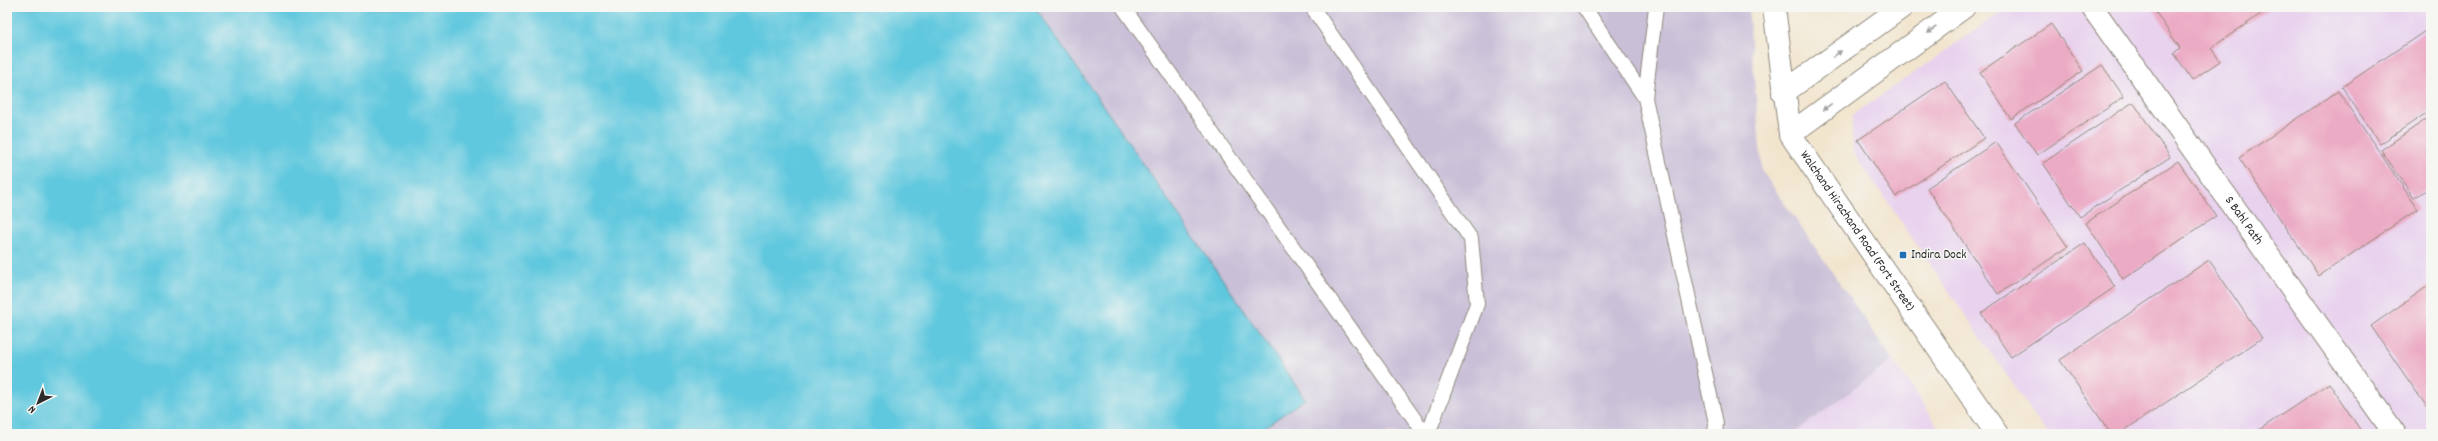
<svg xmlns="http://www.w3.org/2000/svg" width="2438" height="441" font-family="Dekko,sans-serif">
<rect width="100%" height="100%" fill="#f6f6f2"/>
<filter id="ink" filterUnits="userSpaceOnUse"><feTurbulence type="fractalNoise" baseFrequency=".025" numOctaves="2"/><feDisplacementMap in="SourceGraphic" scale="8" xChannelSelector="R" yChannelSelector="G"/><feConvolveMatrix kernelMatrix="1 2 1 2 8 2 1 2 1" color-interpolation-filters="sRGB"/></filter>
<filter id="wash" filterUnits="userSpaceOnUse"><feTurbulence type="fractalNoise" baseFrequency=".012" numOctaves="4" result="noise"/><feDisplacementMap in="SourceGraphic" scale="16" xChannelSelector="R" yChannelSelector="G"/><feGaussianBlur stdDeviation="0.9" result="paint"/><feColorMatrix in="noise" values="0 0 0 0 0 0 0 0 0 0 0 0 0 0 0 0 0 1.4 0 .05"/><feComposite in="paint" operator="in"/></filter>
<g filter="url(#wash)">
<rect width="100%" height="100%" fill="#f2e5ce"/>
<path fill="#e8d2ee" d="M 2008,7 L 2431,7 L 2431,434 L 2047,434 L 1853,152 L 1852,116 Z
M 1893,360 L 1943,434 L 1793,434 Z"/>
<path fill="#c9bfd7" d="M 7,7 L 1748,7 L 1762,171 L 1893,360 L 1793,434 L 7,434 Z"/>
<path fill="#61c8de" stroke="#467a84" d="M 7,7 L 1035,7 L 1305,399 L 1255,434 L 7,434 Z"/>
<g id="blocks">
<path fill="#ecabc5" d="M 2152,7 L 2271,7 L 2211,48 L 2220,61 L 2192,80 L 2174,53 L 2180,48 Z
M 2051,24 L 2083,71 L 2011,119 L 1980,72 Z
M 2431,27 L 2431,110 L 2380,144 L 2342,87 Z
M 2102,65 L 2124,97 L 2037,155 L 2015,123 Z
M 1945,81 L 1984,138 L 1896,197 L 1858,140 Z
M 2338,91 L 2418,209 L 2319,276 L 2239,158 Z
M 2133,102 L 2170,157 L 2080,217 L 2043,163 Z
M 2431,116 L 2431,187 L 2414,198 L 2381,150 Z
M 1996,142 L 2068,247 L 1998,294 L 1927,188 Z
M 2178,161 L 2216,216 L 2123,279 L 2086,223 Z
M 2085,243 L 2115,287 L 2011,357 L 1981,313 Z
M 2209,260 L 2262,338 L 2119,434 L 2111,434 L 2060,360 Z
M 2431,284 L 2431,413 L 2371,326 Z
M 2329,383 L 2363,434 L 2253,434 Z"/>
</g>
</g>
<g filter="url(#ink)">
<use href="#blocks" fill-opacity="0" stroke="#8e887c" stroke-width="1"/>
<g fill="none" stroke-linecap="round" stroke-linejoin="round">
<g stroke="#8e887c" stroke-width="16">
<path id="service" d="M 1123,7 L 1425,434
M 1312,7 L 1471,239 L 1477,304 L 1428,434
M 1584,7 L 1645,98
M 1656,7 L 1645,98 L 1716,423 L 1715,434"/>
</g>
<g stroke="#8e887c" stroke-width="24">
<g id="minor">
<path id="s1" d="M 2092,7 L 2395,434"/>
</g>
</g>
<g stroke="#8e887c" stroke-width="24">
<g id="tertiary">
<path id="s2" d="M 1774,7 L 1790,134 L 1997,434"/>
<path d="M 1783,93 L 1902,7"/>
<path d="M 1790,134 L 1964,7"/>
</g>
</g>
<use href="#service" stroke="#fff" stroke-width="14"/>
<use href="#minor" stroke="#fff" stroke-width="22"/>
<use href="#tertiary" stroke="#fff" stroke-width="22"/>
</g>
<defs><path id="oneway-solid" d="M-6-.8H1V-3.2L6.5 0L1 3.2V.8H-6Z"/></defs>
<g fill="#a0a0a0">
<use href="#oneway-solid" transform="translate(1932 30) rotate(144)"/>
<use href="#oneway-solid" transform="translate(1837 54) rotate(-36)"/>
<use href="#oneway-solid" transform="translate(1827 107) rotate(144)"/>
</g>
</g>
<rect fill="#1f6fb2" stroke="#f6f6f2" stroke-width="1.5" x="1899" y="251" width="8" height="8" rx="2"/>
<g text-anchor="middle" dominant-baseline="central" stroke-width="3" stroke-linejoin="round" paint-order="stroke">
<g font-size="13" fill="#2b2b2b" stroke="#f6f6f2">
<text stroke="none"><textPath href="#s1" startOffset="262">S Bahl Path</textPath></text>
<text stroke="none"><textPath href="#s2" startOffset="246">Walchand Hirachand Road (Fort Street)</textPath></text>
</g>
<g font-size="13" fill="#2b2b2b" stroke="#f6f6f2" text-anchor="start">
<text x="1911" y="255">Indira Dock</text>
</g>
</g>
<rect width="2438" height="441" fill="none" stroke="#f6f6f2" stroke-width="24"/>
<g transform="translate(38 403) rotate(222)" stroke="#f6f6f2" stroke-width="3" paint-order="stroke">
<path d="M0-3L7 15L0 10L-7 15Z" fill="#2b2b2b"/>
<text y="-6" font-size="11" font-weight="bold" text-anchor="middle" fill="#2b2b2b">N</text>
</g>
</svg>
